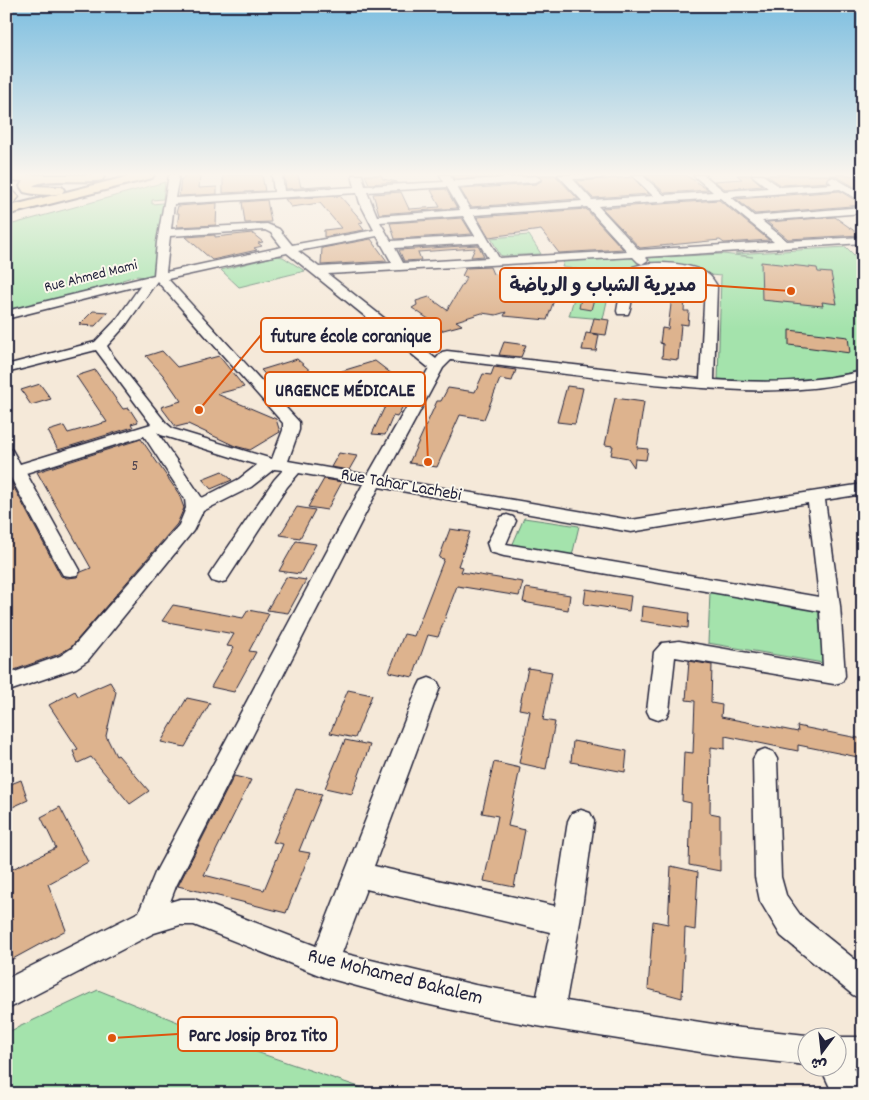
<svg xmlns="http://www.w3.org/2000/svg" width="869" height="1100" font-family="Dekko,'Playpen Sans Arabic',sans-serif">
<rect width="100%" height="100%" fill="#f5e9d9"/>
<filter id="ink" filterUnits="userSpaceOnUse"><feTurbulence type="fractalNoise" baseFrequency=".02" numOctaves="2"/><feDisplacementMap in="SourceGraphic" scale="10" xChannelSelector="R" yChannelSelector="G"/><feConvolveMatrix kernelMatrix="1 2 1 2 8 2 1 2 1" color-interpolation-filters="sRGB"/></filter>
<g filter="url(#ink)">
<path fill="#a4e3ac" stroke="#638274" d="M 165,182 L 163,199 L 152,200 L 152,204 L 163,203 L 153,278 L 146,279 C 138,273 131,278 122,280 L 124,284 L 6,312 L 6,226 Z
M 529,235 L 541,254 L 503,256 L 500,255 L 491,238 Z
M 846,247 L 857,258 L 863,281 L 863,369 L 825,379 L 774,382 L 718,379 L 721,276 L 710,275 L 691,268 L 654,265 L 647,258 L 722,254 L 753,257 L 735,254 Z
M 277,256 L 283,257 L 305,271 L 239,287 L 221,270 Z
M 633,257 L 640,266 C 630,269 621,272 620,283 L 611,283 L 603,319 L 569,316 L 582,270 L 562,267 L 564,261 Z
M 524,518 L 579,526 L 572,556 L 512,546 Z
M 710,592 L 818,610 L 823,663 L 708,643 Z
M 98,990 L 230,1043 L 362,1088 L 389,1094 L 6,1094 L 6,1033 Z"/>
<path fill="#ddb38e" stroke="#22223b" d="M 200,175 L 199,188 L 217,187 L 217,194 L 179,196 L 181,179 L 183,179 L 184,176 Z
M 223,175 L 262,175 L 265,191 L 223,193 Z
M 284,175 L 298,175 L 301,187 L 331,185 L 332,186 L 286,189 Z
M 365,175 L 381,175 L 383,179 L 397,182 L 369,184 Z
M 452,175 L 523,175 L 454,179 Z
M 538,175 L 555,175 L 578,199 L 471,207 L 460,189 L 536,184 L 543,180 Z
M 645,175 L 686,175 L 708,190 L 665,193 Z
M 737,175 L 750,175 L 763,186 L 725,189 L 714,181 L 742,179 Z
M 766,175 L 851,175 L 857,179 L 863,179 L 863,192 L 834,175 L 827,178 L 828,182 L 781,185 Z
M 632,177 L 649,194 L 593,198 L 577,181 Z
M 446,189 L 457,208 L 379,214 L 373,194 L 401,192 L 409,209 L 440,207 L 431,190 Z
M 840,191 L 863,205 L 755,214 L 736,199 Z
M 340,196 L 363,222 L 359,223 L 364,230 L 324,237 L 324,230 L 341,228 L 320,203 L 291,207 L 285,199 Z
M 267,200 L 271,222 L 245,223 L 242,202 Z
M 719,200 L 769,240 L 724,243 L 720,240 L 640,248 L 602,208 Z
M 217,203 L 216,225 L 177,227 L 179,213 L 176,213 L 178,206 Z
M 586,209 L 623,249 L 559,253 L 541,230 L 489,237 L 477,217 Z
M 835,217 L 860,235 L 788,239 L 767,222 Z
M 462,218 L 472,234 L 395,239 L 390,223 Z
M 252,233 L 263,242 L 258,243 L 262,246 L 254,248 L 257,250 L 212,260 L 186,237 L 215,235 L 215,237 Z
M 371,239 L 387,261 L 321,265 L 322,248 Z
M 478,245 L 484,256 L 471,257 L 475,248 L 418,252 L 421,260 L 404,261 L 399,250 Z
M 761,262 L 817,268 L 818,272 L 831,273 L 837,304 L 822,302 L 823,306 L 762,300 Z
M 490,267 L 493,274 L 503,275 L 528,268 L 564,272 L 547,320 L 504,316 L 506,312 L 496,315 L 482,313 L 456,321 L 462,325 L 436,332 L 421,323 L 430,320 L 412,308 L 417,305 L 416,301 L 429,297 L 447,310 L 467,277 L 462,276 L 466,268 Z
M 582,294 L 595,295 L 591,310 L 579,308 Z
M 672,296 L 685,298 L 684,311 L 689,311 L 688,325 L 681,324 L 678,360 L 662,358 L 663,344 L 660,343 L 662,328 L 668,329 Z
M 93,311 L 108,312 L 95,326 L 79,325 Z
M 594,318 L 609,320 L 606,335 L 590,333 Z
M 789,330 L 848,337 L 850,353 L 789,345 Z
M 586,333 L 599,335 L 596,351 L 582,350 Z
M 504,342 L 526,345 L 521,357 L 499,355 Z
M 162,351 L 177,367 L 219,356 L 244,387 L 217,394 L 276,419 L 280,432 L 250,450 L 235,446 L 188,424 L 176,427 L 161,407 L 181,401 L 163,375 L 146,356 Z
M 297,359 L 321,380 L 303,386 L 315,398 L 293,405 L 261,370 Z
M 375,361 L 401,381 L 367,393 L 342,371 Z
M 494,367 L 516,370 L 512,381 L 500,379 L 484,419 L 460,415 L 437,467 L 409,463 L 437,401 L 441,401 L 448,388 L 475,392 L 483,374 L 491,375 Z
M 95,370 L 123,409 L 129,408 L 138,422 L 131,424 L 133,427 L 58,450 L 48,431 L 64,426 L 68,433 L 107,422 L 76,376 Z
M 40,384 L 51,399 L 31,405 L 21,390 Z
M 567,386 L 583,388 L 575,424 L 557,422 Z
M 615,398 L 644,402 L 637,448 L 648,449 L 646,460 L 635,459 L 634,467 L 628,458 L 611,455 L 613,446 L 605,445 Z
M 388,400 L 403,406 L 397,417 L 393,416 L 385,435 L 372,434 Z
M 141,439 L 179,494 L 184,508 L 177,524 L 71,647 L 59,654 L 6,673 L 6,481 L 10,480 L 61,576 L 67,578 L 77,577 L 81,572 L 91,568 L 37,472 Z
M 339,453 L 357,456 L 349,470 L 331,467 Z
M 222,471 L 232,480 L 211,489 L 202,479 Z
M 324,479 L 342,482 L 327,510 L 308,507 Z
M 297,507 L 315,510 L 300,538 L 280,535 Z
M 450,529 L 470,532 L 458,566 L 463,567 L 461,572 L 523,582 L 519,596 L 457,586 L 438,637 L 428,635 L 413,677 L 389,672 L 404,634 L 414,636 L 444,559 L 439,558 Z
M 296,541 L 316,544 L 300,574 L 279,571 Z
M 286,577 L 306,580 L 288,613 L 267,610 Z
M 526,588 L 570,595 L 568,610 L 523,602 Z
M 586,589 L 631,596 L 629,611 L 584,604 Z
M 173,605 L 243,618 L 248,610 L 269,614 L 249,651 L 256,652 L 234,692 L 211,687 L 234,647 L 227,646 L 234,634 L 162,621 Z
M 642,606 L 689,613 L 688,628 L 641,621 Z
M 689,661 L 712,665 L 711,703 L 722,705 L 721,717 L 798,732 L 797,726 L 863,739 L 863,758 L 798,745 L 798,751 L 725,736 L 725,749 L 711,747 L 710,813 L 720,815 L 720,871 L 689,865 L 691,803 L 682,801 L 684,752 L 693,753 L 695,701 L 686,700 Z
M 528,668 L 552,672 L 543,720 L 555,722 L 546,769 L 519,763 L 530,711 L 519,709 Z
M 110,682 L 116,692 L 106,736 L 116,756 L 118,755 L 149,791 L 130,804 L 91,757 L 78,763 L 73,751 L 78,749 L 49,705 L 75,691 L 78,696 Z
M 348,690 L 372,695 L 355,738 L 330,733 Z
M 187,698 L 210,703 L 185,747 L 161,742 Z
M 345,740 L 370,745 L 352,794 L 325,788 Z
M 573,741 L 627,751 L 625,772 L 571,762 Z
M 494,762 L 520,768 L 508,826 L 525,830 L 514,887 L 484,881 L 498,816 L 482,813 Z
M 234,776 L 251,780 L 204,875 L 264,890 L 283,844 L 273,842 L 296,789 L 322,794 L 299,851 L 310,853 L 286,913 L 178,886 Z
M 21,780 L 28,800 L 6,810 L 6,786 Z
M 60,807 L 88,862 L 48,884 L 66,930 L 11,960 L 6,947 L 6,872 L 56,848 L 41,817 Z
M 671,866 L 698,872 L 695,930 L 685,928 L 682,998 L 648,989 L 653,921 L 668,924 Z"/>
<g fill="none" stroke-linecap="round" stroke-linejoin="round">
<g stroke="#22223b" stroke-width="3">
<path id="minor" d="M 169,175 L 179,175 L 175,198 L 274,192 L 272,175 L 282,175 L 284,191 L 355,187 L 352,175 L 362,175 L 365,186 L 444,182 L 440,175 L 450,175 L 453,181 L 536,176 L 541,179 L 536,182 L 457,187 L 470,209 L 582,201 L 558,175 L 606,175 L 601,178 L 573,179 L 592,200 L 653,196 L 632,175 L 642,175 L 664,195 L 713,192 L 693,175 L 704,175 L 724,191 L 768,188 L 752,175 L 763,175 L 780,187 L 832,184 L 828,180 L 833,177 L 863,194 L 863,202 L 840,189 L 731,197 L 754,216 L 863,207 L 863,213 L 762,221 L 787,241 L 863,237 L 863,243 L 645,257 L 648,260 L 642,264 L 638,262 L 633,257 L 328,274 L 436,359 L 442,352 L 447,351 L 700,379 L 705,286 C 696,273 648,262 637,276 C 630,287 634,303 628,314 L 618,314 L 617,311 L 622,283 L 633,267 C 652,260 694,262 710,276 C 713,279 715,283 717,286 L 714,380 C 765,383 814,383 863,371 L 863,379 C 801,395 740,391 677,386 C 602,380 526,368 451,360 L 443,368 L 384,478 L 631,520 L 863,484 L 863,494 L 825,500 L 840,606 L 845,676 L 842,682 L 834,684 L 675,657 L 669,711 L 666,717 L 658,720 L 650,717 L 647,711 L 654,652 L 662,643 L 679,641 L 823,666 L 820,611 L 504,556 L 490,552 L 487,543 L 501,517 L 507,515 L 513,517 L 516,521 L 506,544 L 819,597 L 808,503 L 631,532 L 379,487 L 176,886 L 170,902 L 180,899 L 194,899 L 316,946 L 418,687 L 421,681 L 429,678 L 437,681 L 440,687 L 374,866 L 555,906 L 568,821 L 572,813 L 581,810 L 590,813 L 594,821 L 580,922 L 566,1001 L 732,1027 L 806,1035 L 813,1038 L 806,1038 L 806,1065 L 732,1057 L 549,1028 L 475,1015 L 408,1000 L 324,977 L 194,925 L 180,925 L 154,933 L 6,1010 L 6,979 L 139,912 L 155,873 L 363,484 L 299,473 L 287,487 L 226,581 L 219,583 L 212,581 L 209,576 L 212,571 L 274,480 L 283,470 L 274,469 L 251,487 L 203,511 L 193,531 L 88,660 L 76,668 L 6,692 L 6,675 L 60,656 L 72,648 L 179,525 L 186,508 L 185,499 L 144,436 L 26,473 L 80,570 L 77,575 L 70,576 L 63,575 L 60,570 L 11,478 L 6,479 L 6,448 L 12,450 L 20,464 L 151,424 L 96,350 L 6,373 L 6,365 L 95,342 L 117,319 L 141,285 L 6,319 L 6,311 L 154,275 L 157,242 ZM 447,187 L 460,210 L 377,216 L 367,192 ZM 357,193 L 360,203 L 374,230 L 292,245 L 279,229 L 267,224 L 171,229 L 174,204 ZM 720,198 L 774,242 L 639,250 L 598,206 ZM 587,207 L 627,251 L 499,258 L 474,215 ZM 463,216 L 475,236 L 391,241 L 380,222 ZM 265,230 L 271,233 L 282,247 L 166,272 L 170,236 ZM 377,236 L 392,263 L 319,267 L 298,251 ZM 479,243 L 488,258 L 403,263 L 395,248 ZM 287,253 L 429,368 L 368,475 L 288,461 L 299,430 L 299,422 L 168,279 ZM 157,281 L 283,423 L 283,430 L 272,459 L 173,429 L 166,423 L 113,356 L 107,346 L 126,325 ZM 157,432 L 161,435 L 257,465 L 239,479 L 202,498 ZM 366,889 L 550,932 L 537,996 L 475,985 L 342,953 Z
M 765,749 L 773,752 L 777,759 L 781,877 L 786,895 L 801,916 L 863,966 L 863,1000 L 853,995 L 781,936 L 760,901 L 755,877 L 753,759 L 757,752 Z
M 836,1037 L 863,1037 L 863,1067 L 853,1067 L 863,1086 L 863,1094 L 833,1094 L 821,1068 L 836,1068 L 836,1038 L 834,1038 Z"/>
</g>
<g stroke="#22223b" stroke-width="4">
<path id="major" d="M 38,175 L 103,175 L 104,177 L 102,180 C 83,184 46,177 33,186 L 62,187 L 64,190 L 62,193 C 50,196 36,195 24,192 L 20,186 C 24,179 30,177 38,175 Z
M 134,175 L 154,175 L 152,178 L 6,215 L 6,207 Z"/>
</g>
<g stroke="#22223b" stroke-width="3">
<path id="highway" d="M 6,175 L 51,175 L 52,177 L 50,180 L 45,181 L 6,181 Z
M 6,188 L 11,189 L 19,197 L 11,206 L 6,207 Z"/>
</g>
<use href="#minor" fill="#fbf7ec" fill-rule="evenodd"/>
<use href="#major" fill="#faddab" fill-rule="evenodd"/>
<use href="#highway" fill="#faddab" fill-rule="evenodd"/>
</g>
</g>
<linearGradient id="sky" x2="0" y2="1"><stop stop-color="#7cbee0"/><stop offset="0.53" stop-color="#faf5ee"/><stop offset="1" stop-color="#faf5ee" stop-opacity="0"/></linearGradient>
<rect width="869" height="329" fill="url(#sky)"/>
<g text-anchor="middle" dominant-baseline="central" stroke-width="4" stroke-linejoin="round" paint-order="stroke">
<g font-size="15" fill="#22223b" stroke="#fbf7ec">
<text transform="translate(91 277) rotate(-14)">Rue Ahmed Mami</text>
</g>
<g font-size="15" fill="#514650">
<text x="135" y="467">5</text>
</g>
<g font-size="18" fill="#22223b" stroke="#fbf7ec">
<text transform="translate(401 486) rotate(10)">Rue Tahar Lachebi</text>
</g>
<g font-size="21" fill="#22223b" stroke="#fbf7ec">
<text transform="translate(395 978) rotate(14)">Rue Mohamed Bakalem</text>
</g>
</g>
<path fill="none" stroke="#de560e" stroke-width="2" d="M791 291L706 285M199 410L261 335M428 462L425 389M112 1038L178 1034"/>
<g fill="#de560e" stroke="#fbf7ec" stroke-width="2">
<circle cx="791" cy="291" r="5"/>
<circle cx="199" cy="410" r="5"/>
<circle cx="428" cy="462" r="5"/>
<circle cx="112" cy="1038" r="5"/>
</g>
<g fill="#fbf7ec" stroke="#de560e" stroke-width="2">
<rect x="500" y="268" width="206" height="34" rx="5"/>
<rect x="261" y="318" width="180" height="34" rx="5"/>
<rect x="265" y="372" width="160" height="34" rx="5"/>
<rect x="178" y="1017" width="159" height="34" rx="5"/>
</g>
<g font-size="19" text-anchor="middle" font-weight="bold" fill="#22223b">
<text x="603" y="291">مديرية الشباب و الرياضة</text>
<text x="351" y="342">future école coranique</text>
<text x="345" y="396">URGENCE MÉDICALE</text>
<text x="258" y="1041">Parc Josip Broz Tito</text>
</g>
<rect width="869" height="1100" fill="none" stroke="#fbf7ec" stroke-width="25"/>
<rect x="12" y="12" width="844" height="1075" fill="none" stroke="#22223b" stroke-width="2" filter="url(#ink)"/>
<g transform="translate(822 1052) rotate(195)"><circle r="24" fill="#fbf7ec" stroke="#a4a2a5"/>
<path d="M0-4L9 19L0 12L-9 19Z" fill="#22223b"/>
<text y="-8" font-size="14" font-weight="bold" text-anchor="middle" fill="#22223b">ش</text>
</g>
</svg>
